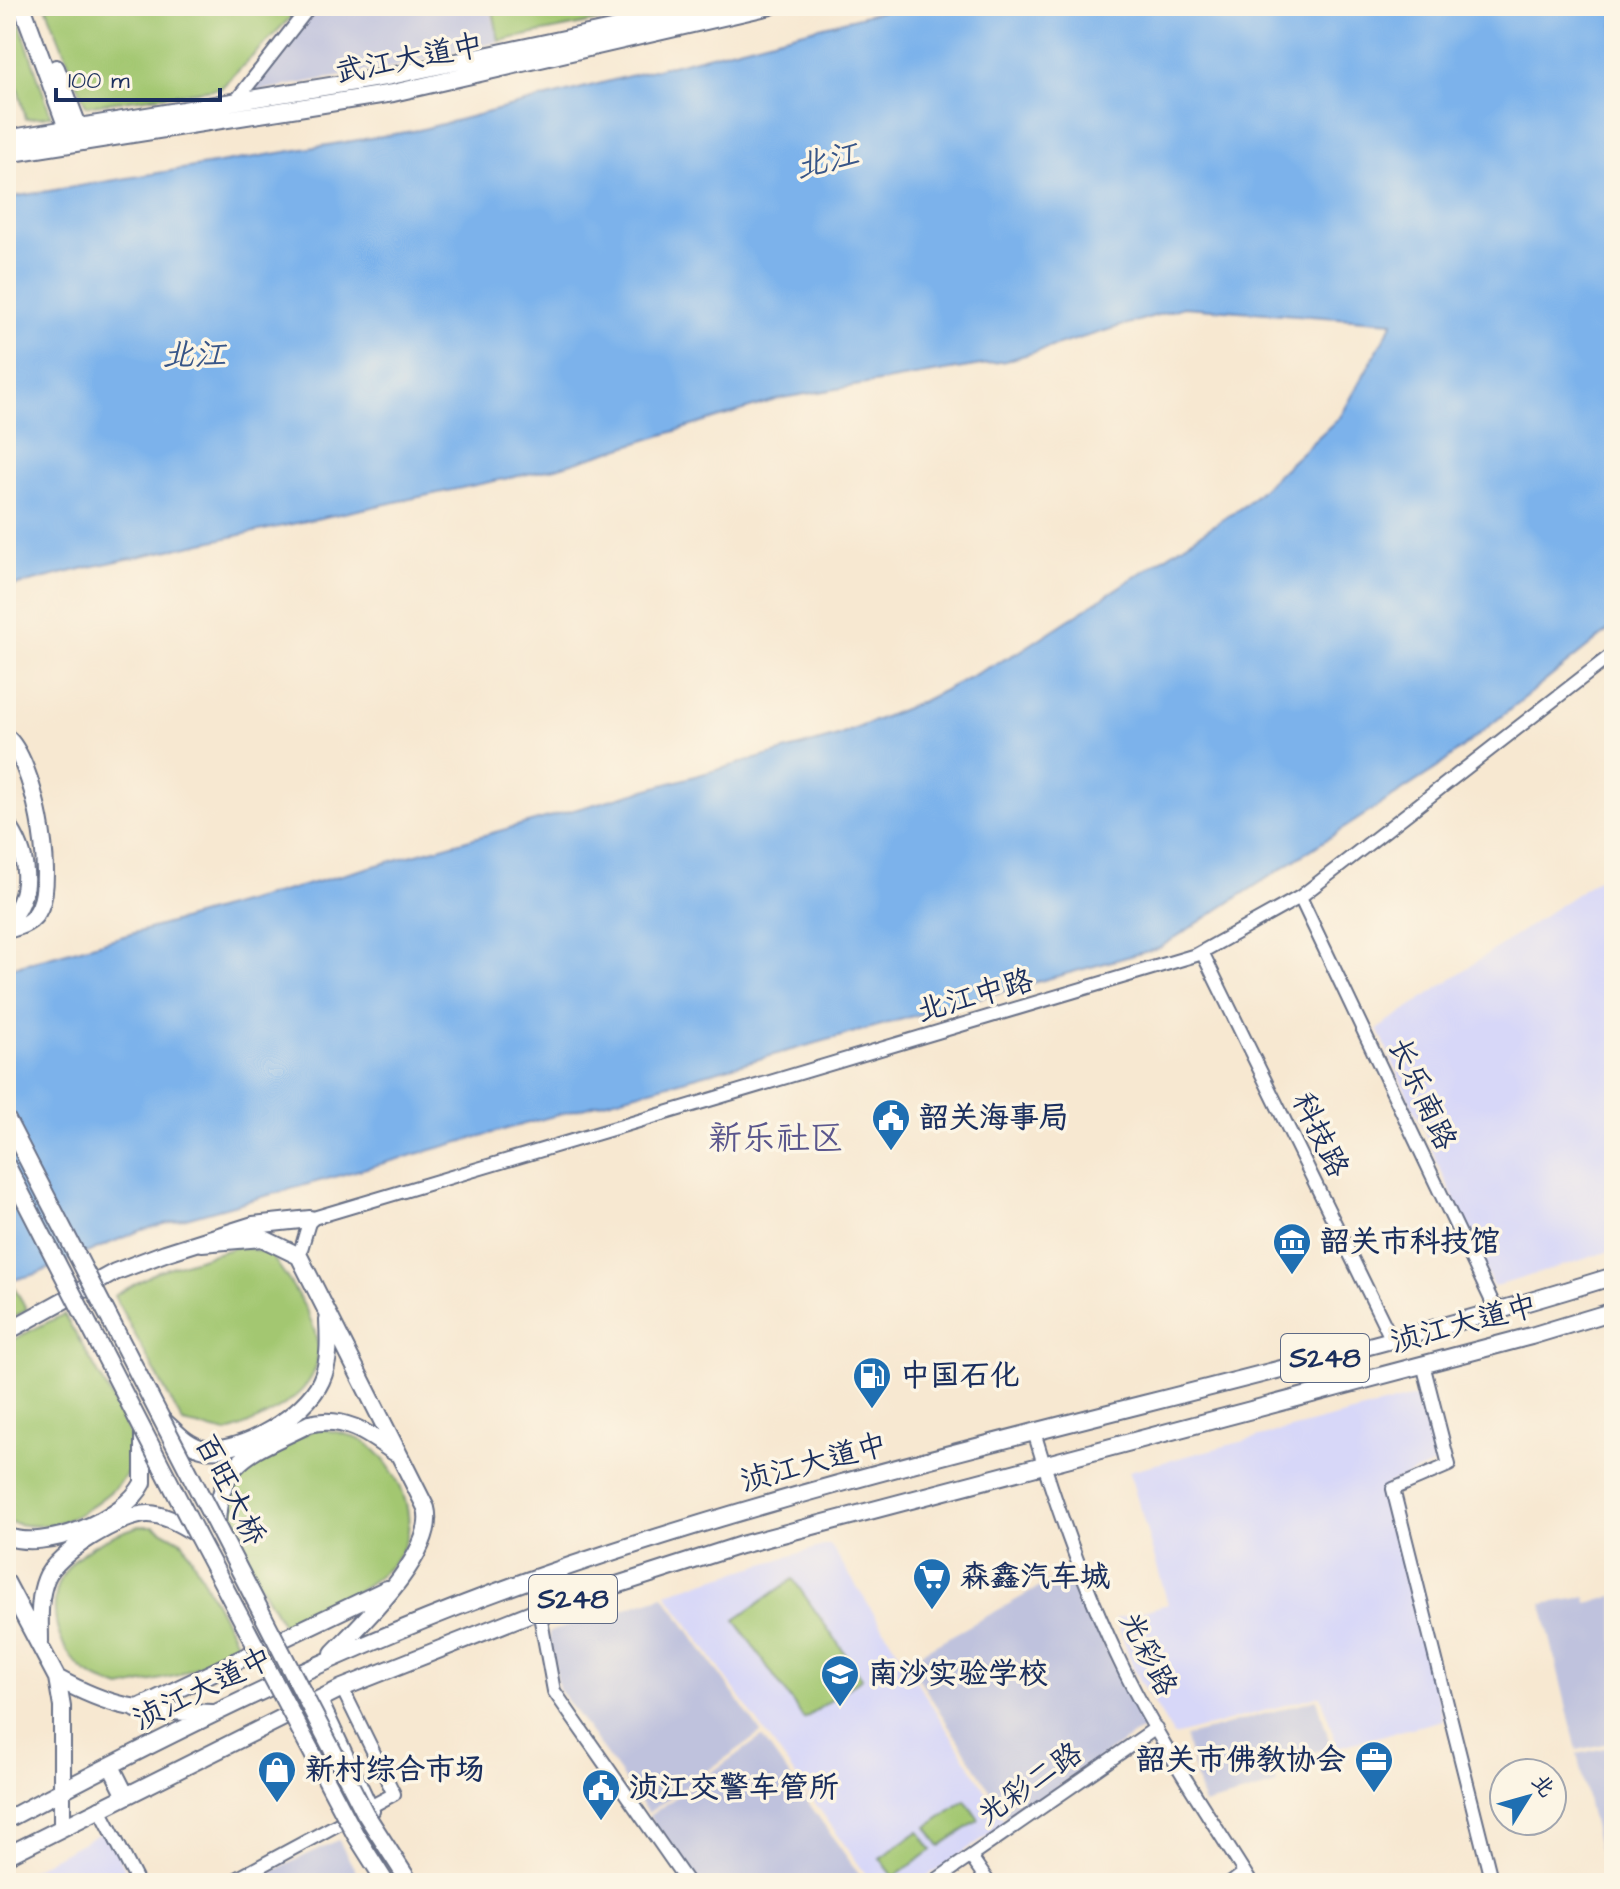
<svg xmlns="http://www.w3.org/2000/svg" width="1620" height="1889" font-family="'Architects Daughter','LXGW WenKai TC',sans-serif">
<rect width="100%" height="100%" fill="#fcf5e5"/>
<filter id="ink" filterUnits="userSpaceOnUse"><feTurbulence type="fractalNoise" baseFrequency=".0125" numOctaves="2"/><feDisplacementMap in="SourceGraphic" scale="16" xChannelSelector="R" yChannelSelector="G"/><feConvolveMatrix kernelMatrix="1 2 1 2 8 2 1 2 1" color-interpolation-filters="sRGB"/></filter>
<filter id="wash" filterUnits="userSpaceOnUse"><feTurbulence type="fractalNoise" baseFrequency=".006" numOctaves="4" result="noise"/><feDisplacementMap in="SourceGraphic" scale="32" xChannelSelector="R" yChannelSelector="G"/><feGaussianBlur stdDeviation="1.8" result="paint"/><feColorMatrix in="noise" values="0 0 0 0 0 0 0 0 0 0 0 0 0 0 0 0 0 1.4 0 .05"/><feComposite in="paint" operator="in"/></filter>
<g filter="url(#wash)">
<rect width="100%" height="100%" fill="#f7e8d1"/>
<path fill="#d7d7f8" d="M 1614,868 L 1614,1250 L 1493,1287 L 1378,1029 Z
M 1425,1394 L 1442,1461 L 1387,1484 L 1443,1720 L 1337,1747 L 1321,1695 L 1174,1736 L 1134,1670 L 1115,1619 L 1168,1604 L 1129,1471 Z
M 830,1544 L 1006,1823 L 917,1883 L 872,1883 L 666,1593 Z
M 106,1830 L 132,1883 L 6,1883 Z"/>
<path fill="#bfc2dd" d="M 314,6 L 490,6 L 498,42 L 394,67 L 246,93 Z
M 1069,1571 L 1144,1728 L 1009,1820 L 907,1660 Z
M 664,1596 L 761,1733 L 648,1813 L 559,1689 L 549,1632 Z
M 1586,1597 L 1587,1603 L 1614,1597 L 1614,1742 L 1577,1750 L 1542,1604 Z
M 1317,1699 L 1331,1747 L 1272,1764 L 1277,1785 L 1204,1805 L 1185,1737 Z
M 762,1737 L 865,1883 L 697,1883 L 649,1816 Z
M 1614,1746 L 1614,1883 L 1606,1883 L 1577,1754 Z
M 338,1839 L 362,1883 L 248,1883 L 338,1840 Z"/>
<path fill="#a3c771" stroke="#5f7b68" stroke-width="2" d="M 6,6 L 14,6 L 51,116 L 26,119 L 6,43 Z
M 46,6 L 302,6 L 221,88 L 86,106 Z
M 492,6 L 672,6 L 499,41 Z
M 240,1246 L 270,1254 C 338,1345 342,1389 227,1433 L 183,1423 L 114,1296 L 158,1271 Z
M 12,1283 L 27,1310 L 6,1321 L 6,1285 Z
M 64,1314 C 76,1336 138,1436 135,1455 C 131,1479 106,1496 87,1509 C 62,1526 35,1530 6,1521 L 6,1343 Z
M 317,1428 C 335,1432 354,1434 369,1445 C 399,1469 422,1521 399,1555 C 376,1588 320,1611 285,1628 C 268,1597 212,1517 235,1482 C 251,1457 292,1442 317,1428 Z
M 139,1526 L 154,1526 L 183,1542 L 239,1647 L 179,1675 L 121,1688 C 107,1683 89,1677 78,1665 C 53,1639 45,1595 70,1565 C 86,1545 116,1534 139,1526 Z
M 793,1579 L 862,1678 L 804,1719 L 735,1620 Z
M 965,1800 L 979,1820 L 940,1846 L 927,1827 Z
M 919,1831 L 932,1850 L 894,1877 L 880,1858 Z"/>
<path fill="#7cb2eb" stroke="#4c70a4" stroke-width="2" d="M 902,6 L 1614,6 L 1614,626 L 1437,768 L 1159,948 L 139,1231 L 36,1274 L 6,1282 L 6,969 L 838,736 L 923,701 L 1019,652 L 1245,505 L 1341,416 L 1393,322 L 1184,307 L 1005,361 L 782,398 L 556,468 L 85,568 L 6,588 L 6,198 L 419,130 Z"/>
</g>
<g filter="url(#ink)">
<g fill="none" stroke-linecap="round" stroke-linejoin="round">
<g stroke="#687086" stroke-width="16">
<path id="minor" d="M 235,102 L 310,6
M 1300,897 L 1497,1312
M 1202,952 L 1392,1340
M 299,1256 L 310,1219 L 1196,955 L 1300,897 L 1614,653
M 1423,1364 L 1449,1465 L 1393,1489 L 1492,1883
M 1034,1432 C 1059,1515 1087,1595 1125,1672 C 1161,1745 1208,1814 1251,1883
M 539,1610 L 554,1691 L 688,1883
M 320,1698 L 373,1811
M 99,1807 L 138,1883
M 971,1857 L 989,1883
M 229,1883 L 394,1794 L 342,1688
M 932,1883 L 1156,1728
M 1231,1883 L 1244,1873"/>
</g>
<g stroke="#687086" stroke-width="20">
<path id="major" d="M 22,6 L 70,136
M 56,68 L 82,136
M 6,139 L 391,76 L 719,6
M 6,154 L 393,93 L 771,6
M 6,737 C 34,760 55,874 40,907 C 34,922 21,927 6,930
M 6,823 C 28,852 35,895 6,923
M 202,1243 L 262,1238 L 299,1256 L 426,1508 C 438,1552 361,1624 333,1653
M 6,1332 L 115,1272 L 165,1253 L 253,1225 L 310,1219
M 165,1422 C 177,1433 188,1446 205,1449 C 242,1454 306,1414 321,1381 C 330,1362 329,1340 328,1320
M 217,1526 C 218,1456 255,1452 309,1424 C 343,1415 368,1433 394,1452
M 6,1536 C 44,1552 124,1520 143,1483 L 143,1430
M 6,1582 L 57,1678 L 62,1707 L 62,1827
M 40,1642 C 40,1621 38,1599 46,1579 C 55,1554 122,1513 149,1514 C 166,1515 181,1525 196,1533
M 57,1678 C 119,1712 144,1710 212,1713
M 136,1709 L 387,1589
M 111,1766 L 125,1794
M 6,1820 C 177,1729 351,1643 535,1578 C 887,1454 1257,1387 1614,1276
M 6,1856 L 342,1688 L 539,1610 L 741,1545 L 1531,1336 L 1614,1311"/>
</g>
<use href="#minor" stroke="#fff" stroke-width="12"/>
<use href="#major" stroke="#fff" stroke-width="16"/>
<g stroke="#687086" stroke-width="20" stroke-linecap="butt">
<path id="major-bridge" d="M 6,1118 L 365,1813 L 410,1883
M 6,1164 L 196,1533 L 355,1834 L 386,1883"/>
</g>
<use href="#major-bridge" stroke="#fff" stroke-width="16"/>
</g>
</g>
<defs>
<g id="civic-pin" transform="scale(2)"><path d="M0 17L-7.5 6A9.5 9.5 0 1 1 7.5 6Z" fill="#1f6fb2" stroke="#fcf5e5"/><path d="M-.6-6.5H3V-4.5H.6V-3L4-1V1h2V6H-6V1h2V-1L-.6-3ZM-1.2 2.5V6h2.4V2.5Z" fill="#fff"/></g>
<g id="museum-pin" transform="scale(2)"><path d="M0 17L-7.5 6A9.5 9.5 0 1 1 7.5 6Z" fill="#1f6fb2" stroke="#fcf5e5"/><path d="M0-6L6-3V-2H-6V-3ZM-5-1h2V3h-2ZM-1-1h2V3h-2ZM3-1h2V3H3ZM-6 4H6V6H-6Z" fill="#fff"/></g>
<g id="fuel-pin" transform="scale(2)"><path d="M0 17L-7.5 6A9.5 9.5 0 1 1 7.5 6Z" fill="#1f6fb2" stroke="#fcf5e5"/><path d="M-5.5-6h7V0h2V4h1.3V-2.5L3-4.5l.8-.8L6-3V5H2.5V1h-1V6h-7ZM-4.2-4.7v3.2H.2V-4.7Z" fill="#fff"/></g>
<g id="supermarket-pin" transform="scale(2)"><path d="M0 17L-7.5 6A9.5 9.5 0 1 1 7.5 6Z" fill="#1f6fb2" stroke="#fcf5e5"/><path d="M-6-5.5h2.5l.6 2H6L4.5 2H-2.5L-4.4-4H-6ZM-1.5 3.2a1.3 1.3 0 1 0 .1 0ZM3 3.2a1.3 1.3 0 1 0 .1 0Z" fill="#fff"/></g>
<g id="school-pin" transform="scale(2)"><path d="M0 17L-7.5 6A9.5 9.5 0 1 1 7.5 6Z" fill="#1f6fb2" stroke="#fcf5e5"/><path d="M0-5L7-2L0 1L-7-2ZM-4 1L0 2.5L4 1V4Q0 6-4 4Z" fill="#fff"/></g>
<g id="office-pin" transform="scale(2)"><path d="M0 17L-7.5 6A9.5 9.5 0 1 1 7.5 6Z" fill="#1f6fb2" stroke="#fcf5e5"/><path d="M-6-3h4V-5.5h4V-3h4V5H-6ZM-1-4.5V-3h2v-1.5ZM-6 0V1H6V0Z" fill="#fff"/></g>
<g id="shop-pin" transform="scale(2)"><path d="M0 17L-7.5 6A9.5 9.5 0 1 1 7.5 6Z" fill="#1f6fb2" stroke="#fcf5e5"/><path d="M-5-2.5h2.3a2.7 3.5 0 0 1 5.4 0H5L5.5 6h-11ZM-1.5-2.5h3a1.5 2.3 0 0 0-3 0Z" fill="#fff"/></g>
</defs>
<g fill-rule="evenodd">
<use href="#civic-pin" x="891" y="1118"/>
<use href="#museum-pin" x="1292" y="1242"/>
<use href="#fuel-pin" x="872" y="1376"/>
<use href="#supermarket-pin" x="932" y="1577"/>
<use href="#school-pin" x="840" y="1674"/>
<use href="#office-pin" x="1374" y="1760"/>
<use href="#shop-pin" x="277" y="1770"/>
<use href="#civic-pin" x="601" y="1788"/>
</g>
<g text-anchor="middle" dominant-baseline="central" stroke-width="7" stroke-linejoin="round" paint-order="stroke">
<g fill="#fcf5e5" stroke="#5e6a86" stroke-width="2">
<rect x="1281" y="1334" width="88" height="48" rx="6"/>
<rect x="529" y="1575" width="88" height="48" rx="6"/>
</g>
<g font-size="28" font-weight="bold" fill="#1b2f5e">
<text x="1325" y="1358">S248</text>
<text x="573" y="1599">S248</text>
</g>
<g font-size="30" fill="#1b2f5e" stroke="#fcf5e5">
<text transform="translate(409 59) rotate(-11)">武江大道中</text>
<text transform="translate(975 996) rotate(-16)">北江中路</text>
<text transform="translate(1422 1094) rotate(65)">长乐南路</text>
<text transform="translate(1320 1135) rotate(64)">科技路</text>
<text transform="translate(1464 1324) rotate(-15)">浈江大道中</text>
<text transform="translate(814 1463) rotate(-15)">浈江大道中</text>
<text transform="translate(230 1490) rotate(63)">百旺大桥</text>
<text transform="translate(1148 1654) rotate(63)">光彩路</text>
<text transform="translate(203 1689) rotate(-26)">浈江大道中</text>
<text transform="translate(1030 1784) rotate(-35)">光彩二路</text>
</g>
<g font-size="30" font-weight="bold" fill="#1b2f5e" stroke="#fcf5e5" text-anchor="start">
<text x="919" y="1118">韶关海事局</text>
<text x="1320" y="1242">韶关市科技馆</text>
<text x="900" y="1376">中国石化</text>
<text x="960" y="1577">森鑫汽车城</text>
<text x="868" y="1674">南沙实验学校</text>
<text x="1346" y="1760" text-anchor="end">韶关市佛教协会</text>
<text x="305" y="1770">新村综合市场</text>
<text x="629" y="1788">浈江交警车管所</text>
</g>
<g font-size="32" font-style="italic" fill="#385688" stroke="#fcf5e5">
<text transform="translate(827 161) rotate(-13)">北江</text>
<text x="194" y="355">北江</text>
</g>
<g font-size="34" fill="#5b578d" stroke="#fcf5e5">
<text x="776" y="1139">新乐社区</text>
</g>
</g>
<rect width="1620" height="1889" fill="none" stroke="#fcf5e5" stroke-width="32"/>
<g transform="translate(1528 1797) rotate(53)"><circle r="38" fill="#fcf5e5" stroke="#a2a6af" stroke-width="2"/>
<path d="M0-6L14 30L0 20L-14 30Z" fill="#1f6fb2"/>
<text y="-12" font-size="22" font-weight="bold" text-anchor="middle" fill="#1b2f5e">北</text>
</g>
<path d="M56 88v12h164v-12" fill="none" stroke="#1b2f5e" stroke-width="4"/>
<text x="68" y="88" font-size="24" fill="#1b2f5e" stroke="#fcf5e5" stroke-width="6" paint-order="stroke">100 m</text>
</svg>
